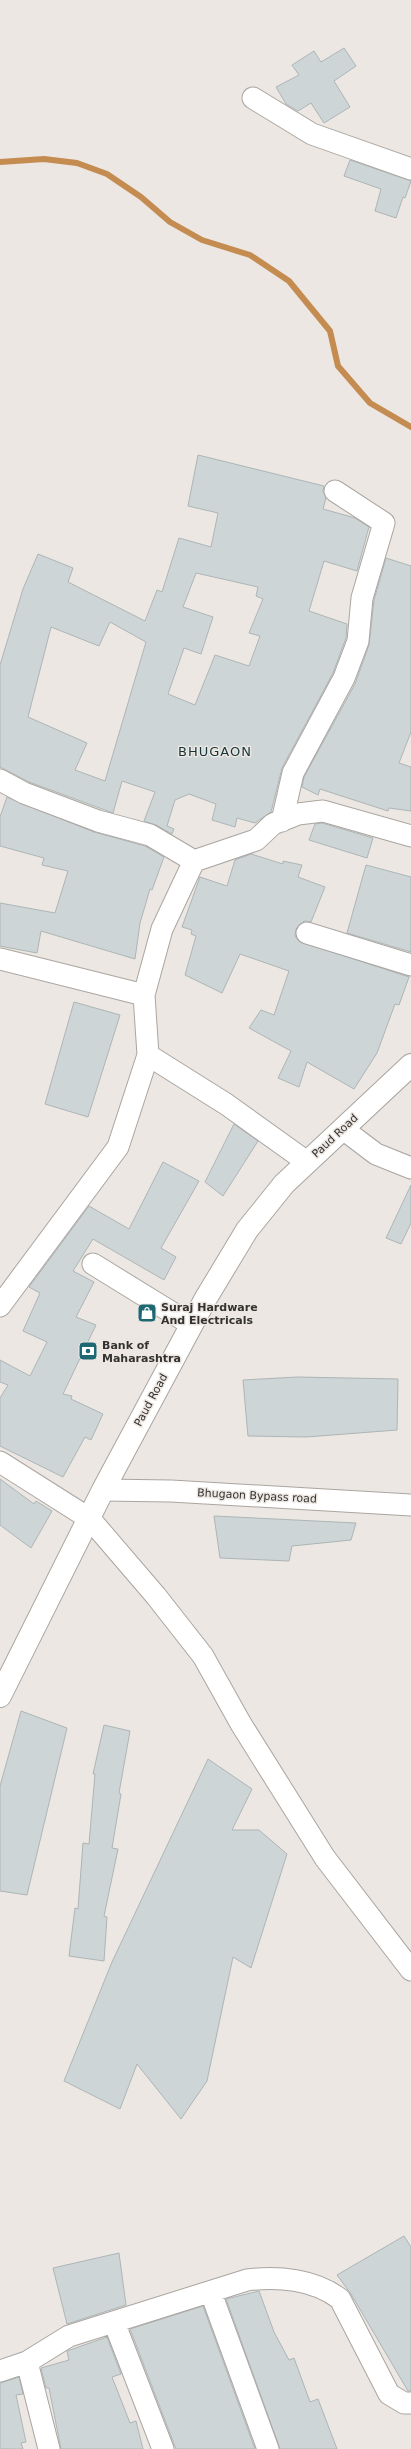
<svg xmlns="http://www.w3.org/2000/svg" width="411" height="2449" font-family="'DejaVu Sans',sans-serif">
<rect width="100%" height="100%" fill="#ece7e2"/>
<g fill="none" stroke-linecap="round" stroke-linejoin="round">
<path stroke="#c48c51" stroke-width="6" d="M 0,162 L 44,159 L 77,163 L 107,174 L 141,197 L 170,222 L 202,240 L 250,255 L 289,281 L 307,303 L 330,331 L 338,366 L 370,403 L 411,427"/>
</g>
<path fill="#cdd5d7" stroke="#adb5b6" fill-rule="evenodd" d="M 344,48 L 356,66 L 334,81 L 350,107 L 324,123 L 311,103 L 298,111 L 286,104 L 276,87 L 299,75 L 292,65 L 314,51 L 321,62 Z
M 350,160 L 411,181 L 405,198 L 403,197 L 396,218 L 375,211 L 381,189 L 344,176 Z
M 198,455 L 324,486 L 323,491 L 326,498 L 323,509 L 355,518 L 369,527 L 357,571 L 324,561 L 309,611 L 347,624 L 346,638 L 333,673 L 282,768 L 271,812 L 255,823 L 237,818 L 235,827 L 212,820 L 216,804 L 189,794 L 175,800 L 167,826 L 174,829 L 172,834 L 156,825 L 144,821 L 155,792 L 122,781 L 113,813 L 29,782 L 0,767 L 0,665 L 23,589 L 38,554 L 73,568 L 68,582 L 145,621 L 157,590 L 162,592 L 179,538 L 211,547 L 218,513 L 188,506 ZM 196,573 L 258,587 L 256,596 L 263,599 L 249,633 L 260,636 L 249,666 L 215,655 L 195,705 L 168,694 L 184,648 L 201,654 L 213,617 L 183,607 ZM 110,622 L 146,642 L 105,781 L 75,770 L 87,743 L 28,717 L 51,627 L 99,646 Z
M 386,558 L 411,566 L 411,732 L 399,763 L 411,767 L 411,811 L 389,808 L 388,811 L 320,789 L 318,795 L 302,787 L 304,777 L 355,684 L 369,645 L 374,600 Z
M 7,797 L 94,832 L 145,846 L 164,857 L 152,890 L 150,889 L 140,923 L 135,959 L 41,931 L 37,953 L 0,946 L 0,903 L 55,913 L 68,871 L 42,865 L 44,858 L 0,846 L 0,817 Z
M 322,823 L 373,838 L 367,858 L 309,840 L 315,824 Z
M 251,854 L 283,864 L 283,861 L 302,865 L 298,877 L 325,887 L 311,922 L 304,921 L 296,929 L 295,936 L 299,941 L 409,977 L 399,1005 L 395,1004 L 377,1053 L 354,1089 L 307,1062 L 299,1087 L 278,1078 L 291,1051 L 249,1028 L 261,1010 L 274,1015 L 289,971 L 240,954 L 222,993 L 185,975 L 196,936 L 191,934 L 192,930 L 182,927 L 200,877 L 227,886 L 235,860 Z
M 366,865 L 411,877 L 411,952 L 347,933 Z
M 74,1002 L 120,1015 L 88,1117 L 45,1104 Z
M 234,1124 L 258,1141 L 223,1196 L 205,1182 Z
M 163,1162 L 199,1181 L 161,1248 L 176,1257 L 164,1280 L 93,1239 L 73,1271 L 94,1282 L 76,1317 L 96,1325 L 63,1394 L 72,1396 L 71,1399 L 103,1414 L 91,1440 L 85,1437 L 63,1477 L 0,1446 L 0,1398 L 8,1385 L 0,1382 L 0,1360 L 30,1376 L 47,1342 L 23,1331 L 40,1293 L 29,1287 L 89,1206 L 129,1229 Z
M 411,1185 L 411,1223 L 401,1244 L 386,1238 Z
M 297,1377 L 398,1379 L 397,1430 L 306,1437 L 248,1436 L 243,1380 Z
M 0,1479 L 34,1504 L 36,1501 L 52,1511 L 31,1548 L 0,1525 Z
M 214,1516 L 356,1523 L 351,1540 L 292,1546 L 289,1561 L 220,1558 Z
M 21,1711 L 67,1728 L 27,1895 L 0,1891 L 0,1786 Z
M 104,1725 L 130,1731 L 119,1793 L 121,1794 L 112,1848 L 118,1849 L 104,1916 L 107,1917 L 104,1961 L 69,1956 L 75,1908 L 78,1909 L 83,1843 L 89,1844 L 95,1774 L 93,1774 Z
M 208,1759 L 252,1789 L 232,1830 L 259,1830 L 287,1854 L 251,1968 L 233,1957 L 207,2081 L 181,2119 L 137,2064 L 120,2109 L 64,2081 L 112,1962 Z
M 404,2236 L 411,2247 L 411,2391 L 408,2391 L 351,2294 L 337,2275 Z
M 119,2253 L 126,2305 L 67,2324 L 53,2268 Z
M 259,2291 L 274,2332 L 289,2360 L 294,2358 L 310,2402 L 318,2399 L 337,2449 L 280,2449 L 226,2299 Z
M 203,2306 L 255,2449 L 176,2449 L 130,2329 Z
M 107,2337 L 121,2374 L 112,2377 L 130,2423 L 136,2421 L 143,2449 L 61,2449 L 49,2388 L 46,2388 L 41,2368 L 69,2360 L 67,2351 Z
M 19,2377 L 23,2394 L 16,2395 L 26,2442 L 21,2443 L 23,2449 L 0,2449 L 0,2383 Z"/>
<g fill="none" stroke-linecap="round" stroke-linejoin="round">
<g stroke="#aaa5a0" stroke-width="23">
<path id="minor" d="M 253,98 L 312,134 L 411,169
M 0,780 L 24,793 L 98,821 L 150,835 L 194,861
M 282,821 L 293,773 L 344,678 L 358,641 L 362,598 L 384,523 L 335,491
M 307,933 L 411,965
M 0,959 L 144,995
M 148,1055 L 144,995 L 162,929 L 194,861 L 256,840 L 273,824 L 298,814 L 323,811 L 411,836
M 343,1129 L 376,1154 L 411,1168
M 93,1264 L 192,1325
M 0,1306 L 118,1147 L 148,1055 L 226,1104 L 307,1162
M 0,1462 L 90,1519 L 156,1596 L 203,1656 L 241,1724 L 325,1858 L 411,1970
M 103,1490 L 171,1491 L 411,1505
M 211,2293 L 268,2449
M 114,2322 L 163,2449
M 27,2362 L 49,2449
M 0,2371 L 27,2362 L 69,2336 L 247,2280 C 278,2276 314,2279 340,2299 L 389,2394 L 404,2403 L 411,2403"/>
</g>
<g stroke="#aaa5a0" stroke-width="24">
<path id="major" d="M 0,1696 L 103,1490 L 206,1298 L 247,1230 L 284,1184 L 411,1065"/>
</g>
<use href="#minor" stroke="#fff" stroke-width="21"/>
<use href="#major" stroke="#fff" stroke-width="22"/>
</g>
<defs>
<g id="shop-square" transform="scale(1)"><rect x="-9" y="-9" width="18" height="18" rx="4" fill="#1e6873" stroke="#ece7e2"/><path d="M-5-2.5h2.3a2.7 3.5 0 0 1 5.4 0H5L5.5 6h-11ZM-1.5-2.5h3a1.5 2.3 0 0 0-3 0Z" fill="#fff"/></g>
<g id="bank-square" transform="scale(1)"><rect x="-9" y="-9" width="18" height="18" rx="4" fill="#1e6873" stroke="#ece7e2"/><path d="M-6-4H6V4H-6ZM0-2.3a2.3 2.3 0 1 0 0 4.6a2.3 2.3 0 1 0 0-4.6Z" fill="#fff"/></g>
</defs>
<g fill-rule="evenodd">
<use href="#shop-square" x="147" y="1313"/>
<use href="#bank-square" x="88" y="1351"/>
</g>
<g text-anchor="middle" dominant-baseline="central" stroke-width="3" stroke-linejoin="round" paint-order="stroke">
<g font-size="11" fill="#343230" stroke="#ece7e2">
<text transform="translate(335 1136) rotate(-43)">Paud Road</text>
<text transform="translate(151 1400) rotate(-62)">Paud Road</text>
<text transform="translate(257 1496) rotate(3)">Bhugaon Bypass road</text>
</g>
<g font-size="11" font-weight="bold" fill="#343230" stroke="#ece7e2" text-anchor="start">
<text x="161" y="1307">Suraj Hardware<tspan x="161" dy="13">And Electricals</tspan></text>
<text x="102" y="1345">Bank of<tspan x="102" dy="13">Maharashtra</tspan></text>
</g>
<g font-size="13" letter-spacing="1" fill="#13353a" stroke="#ece7e2">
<text x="215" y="751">BHUGAON</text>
</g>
</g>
</svg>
